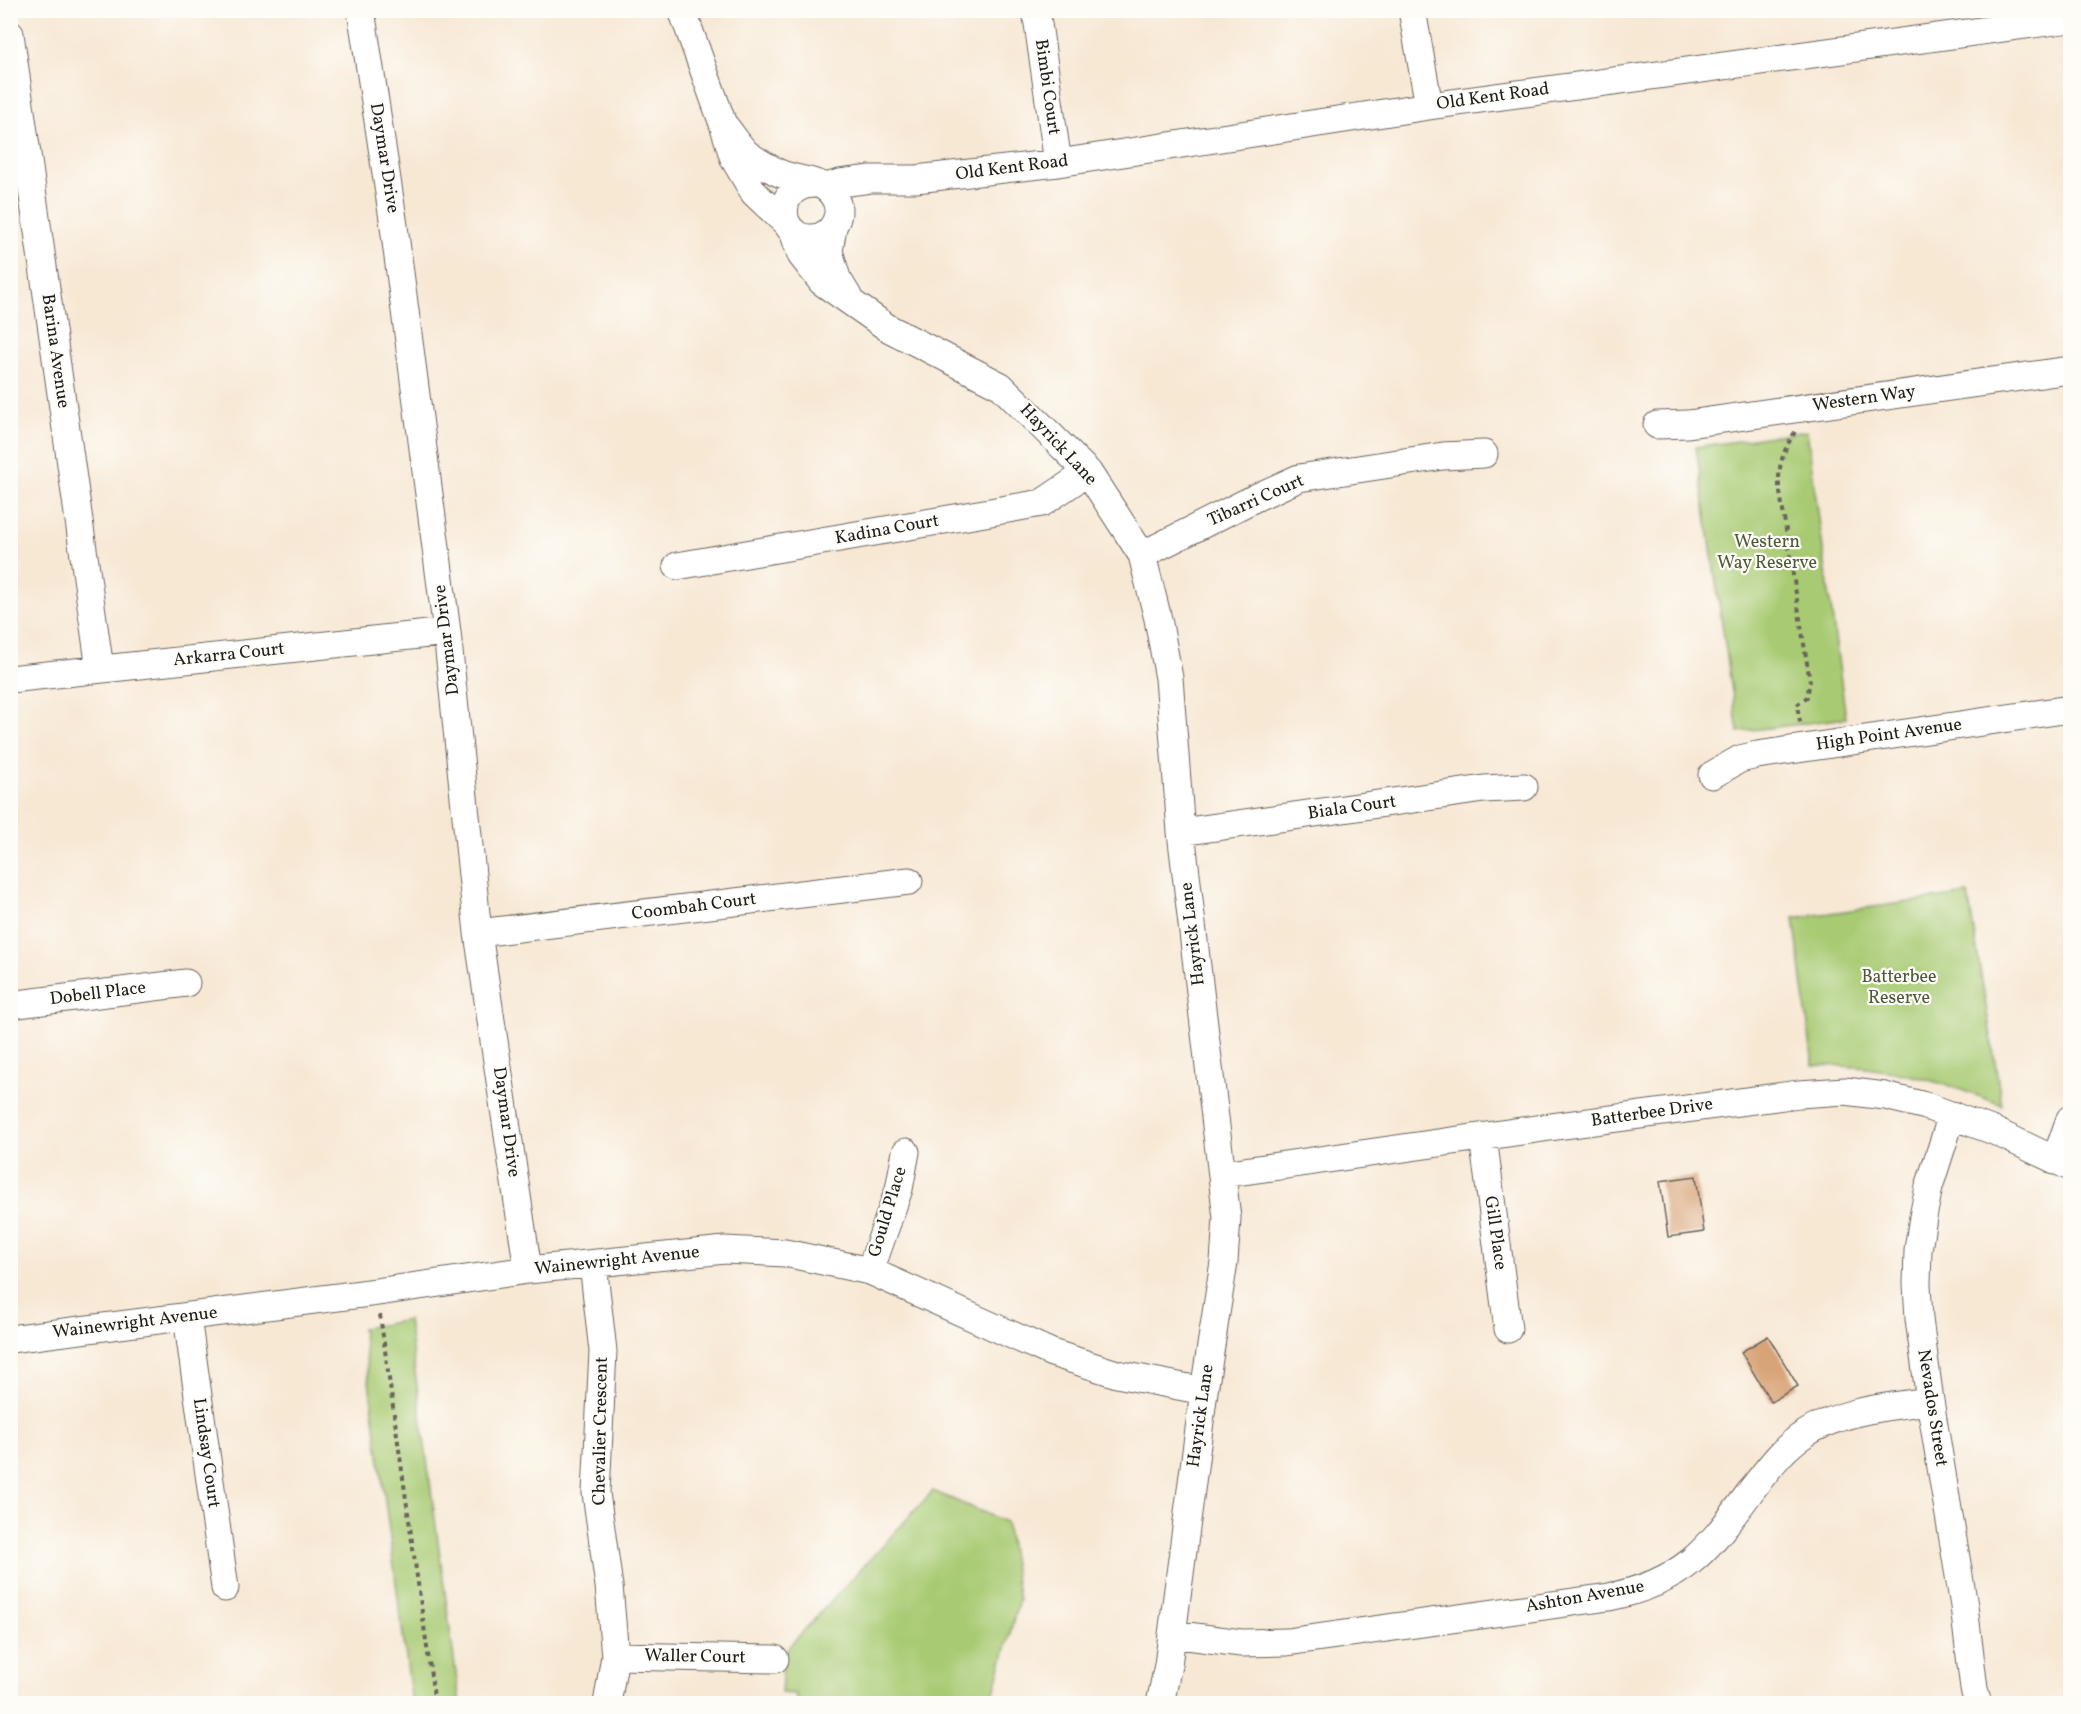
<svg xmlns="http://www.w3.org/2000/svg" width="2081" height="1714" font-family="Vollkorn,serif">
<rect width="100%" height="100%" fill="#fdfcf7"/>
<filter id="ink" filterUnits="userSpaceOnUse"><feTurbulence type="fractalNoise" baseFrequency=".0167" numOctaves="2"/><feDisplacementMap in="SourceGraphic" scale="12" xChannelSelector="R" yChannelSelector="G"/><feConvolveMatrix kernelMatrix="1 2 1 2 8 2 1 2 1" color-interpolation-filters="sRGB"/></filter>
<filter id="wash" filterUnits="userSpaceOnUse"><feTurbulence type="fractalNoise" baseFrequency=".008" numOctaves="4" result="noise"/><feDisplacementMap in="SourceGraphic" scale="24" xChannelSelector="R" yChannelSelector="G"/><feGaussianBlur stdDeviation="1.35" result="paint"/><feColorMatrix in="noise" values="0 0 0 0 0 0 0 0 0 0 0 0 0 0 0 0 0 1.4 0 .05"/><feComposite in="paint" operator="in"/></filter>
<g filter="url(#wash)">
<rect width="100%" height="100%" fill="#f7e8d4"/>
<path fill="#a8ca72" stroke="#627347" stroke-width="1.5" d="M 1807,431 L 1846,718 L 1738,732 L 1696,447 Z
M 1968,894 L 2002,1105 C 1936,1079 1884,1065 1813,1065 L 1794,918 Z
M 408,1320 L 460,1703 L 412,1703 L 362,1328 Z
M 933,1491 L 1006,1522 L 1019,1600 L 991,1703 L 796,1703 L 796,1694 L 781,1693 L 784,1652 Z"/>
<g id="blocks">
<path fill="#d8a377" d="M 1696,1176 L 1704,1232 L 1668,1237 L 1660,1181 Z
M 1768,1336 L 1798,1386 L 1771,1402 L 1741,1352 Z"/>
</g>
</g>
<g filter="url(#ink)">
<use href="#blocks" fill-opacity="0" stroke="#69635c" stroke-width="1.5"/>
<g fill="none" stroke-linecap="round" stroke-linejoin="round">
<g stroke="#69635c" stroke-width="29">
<path id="minor" d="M 361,10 L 393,219 L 447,632 L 478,933 L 528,1270
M 682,10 L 723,124 L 734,159 L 754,193 L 788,225
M 1036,10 L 1058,163
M 1412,10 L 1429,106
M 10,34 L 100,669
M 723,124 C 731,133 738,145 746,153 C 754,160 768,167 777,172 C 794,181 820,178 832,194 C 846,211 834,237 812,238 C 776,240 773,183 816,184
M 825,187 L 840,183 L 871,179 L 916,179 L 1058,163 L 1429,106 L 2070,19
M 833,227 L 829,251 L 837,278 L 848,296
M 793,231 L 801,255 L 822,282 L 888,328 L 1001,386 L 1088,472 L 1142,555 L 1158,619 L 1169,678 L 1181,832 L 1227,1218 L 1224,1262 L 1204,1391 L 1168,1665 L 1160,1704
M 1657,425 L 1688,424 L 2070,370
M 1142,555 L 1257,497 L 1299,478 L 1443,456 L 1484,454
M 677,566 L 1042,503 L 1088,472
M 10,679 L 447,632
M 1712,775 L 1740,759 L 1757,755 L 2070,709
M 1181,832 L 1484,789 L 1524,787
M 478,933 L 909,881
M 10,1005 L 186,983
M 1952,1115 L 1929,1187 L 1923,1217 L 1918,1250 L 1917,1284 L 1919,1319 L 1930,1401 L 1964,1606 L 1974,1689 L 1978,1704
M 1483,1137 L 1508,1329
M 2055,1161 L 2070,1119
M 1223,1174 L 1550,1127 L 1799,1094 L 1845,1091 L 1885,1096 L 1926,1106 L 1994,1131 L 2070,1167
M 593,1264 L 603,1351 L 596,1493 L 609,1586 L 615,1656 L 607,1704
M 870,1271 L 899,1189 L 906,1152
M 187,1317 L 225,1588
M 10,1339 L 377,1292 L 528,1270 L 725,1250 L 785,1253 L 870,1271 L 1052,1353 L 1117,1374 L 1204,1391
M 1172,1634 L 1241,1643 L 1287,1642 L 1609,1597 C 1687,1581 1708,1549 1753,1488 C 1768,1469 1782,1449 1803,1435 C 1842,1410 1885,1407 1930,1401
M 615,1656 L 775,1659"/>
</g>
<path stroke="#69635c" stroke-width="4" stroke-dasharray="4.5 4.5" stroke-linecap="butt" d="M 1795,432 C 1784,449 1778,465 1779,486 L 1810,682 L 1807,697 L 1797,705 L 1801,727
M 380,1315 L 435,1704"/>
<use href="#minor" stroke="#fff" stroke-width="27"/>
</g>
</g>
<g text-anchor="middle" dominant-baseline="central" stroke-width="4.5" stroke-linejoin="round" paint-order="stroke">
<g font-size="18" fill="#1c1c1c" stroke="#fdfcf7">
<text transform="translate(1047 87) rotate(82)">Bimbi Court</text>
<text transform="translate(1493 97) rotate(-8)">Old Kent Road</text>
<text transform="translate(384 158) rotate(81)">Daymar Drive</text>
<text transform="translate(1012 168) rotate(-7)">Old Kent Road</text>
<text transform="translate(55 351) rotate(82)">Barina Avenue</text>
<text transform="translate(1864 399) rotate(-8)">Western Way</text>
<text transform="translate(1058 445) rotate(47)">Hayrick Lane</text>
<text transform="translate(1256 501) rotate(-24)">Tibarri Court</text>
<text transform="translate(887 530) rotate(-10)">Kadina Court</text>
<text transform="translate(447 640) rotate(-97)">Daymar Drive</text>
<text transform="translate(229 655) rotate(-6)">Arkarra Court</text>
<text transform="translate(1889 735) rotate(-8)">High Point Avenue</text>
<text transform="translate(1352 808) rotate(-8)">Biala Court</text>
<text transform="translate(694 907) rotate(-7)">Coombah Court</text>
<text transform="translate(1193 934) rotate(-97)">Hayrick Lane</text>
<text transform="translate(98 994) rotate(-7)">Dobell Place</text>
<text transform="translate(1652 1113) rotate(-8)">Batterbee Drive</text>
<text transform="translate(506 1122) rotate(82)">Daymar Drive</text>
<text transform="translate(888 1212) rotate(-73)">Gould Place</text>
<text transform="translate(1495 1233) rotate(82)">Gill Place</text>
<text transform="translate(617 1261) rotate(-6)">Wainewright Avenue</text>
<text transform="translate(135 1323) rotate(-7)">Wainewright Avenue</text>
<text transform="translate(1932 1408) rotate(81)">Nevados Street</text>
<text transform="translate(1201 1416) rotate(-82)">Hayrick Lane</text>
<text transform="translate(601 1431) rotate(-89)">Chevalier Crescent</text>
<text transform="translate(206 1453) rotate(82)">Lindsay Court</text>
<text transform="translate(1585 1597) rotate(-10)">Ashton Avenue</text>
<text transform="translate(695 1657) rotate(1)">Waller Court</text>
</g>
<g font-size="18" fill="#4d593a" stroke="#fdfcf7">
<text x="1767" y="542">Western<tspan x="1767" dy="21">Way Reserve</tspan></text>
<text x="1899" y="977">Batterbee<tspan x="1899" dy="21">Reserve</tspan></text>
</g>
</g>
<rect width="2081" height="1714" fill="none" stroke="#fdfcf7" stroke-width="36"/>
</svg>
